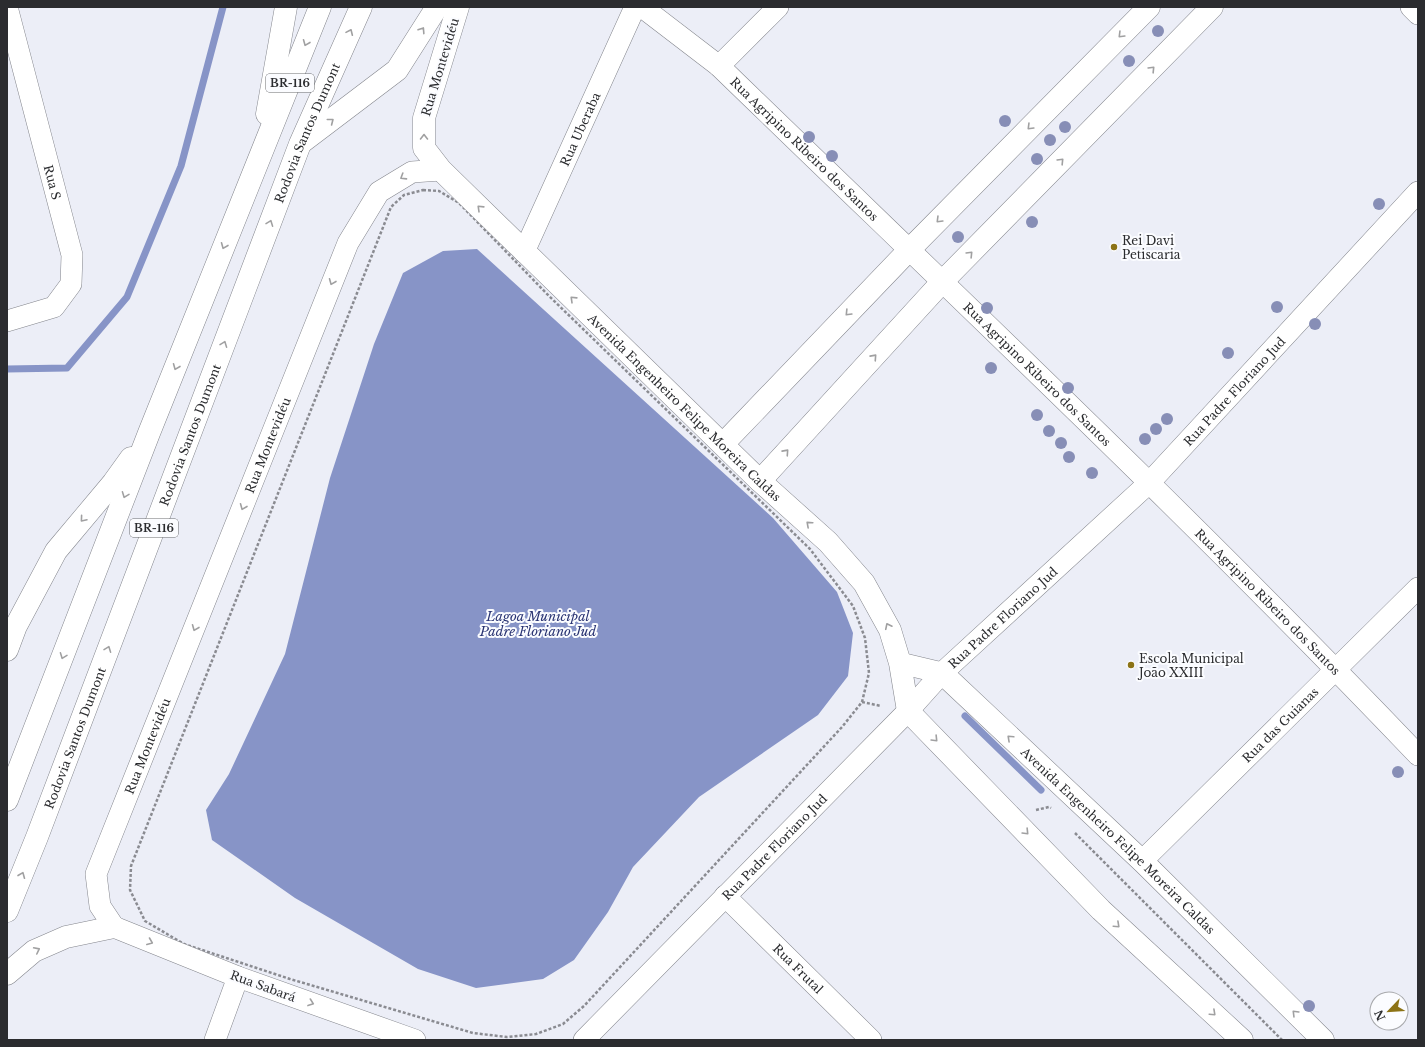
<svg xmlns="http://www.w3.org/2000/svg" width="1425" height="1047" font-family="'Libre Baskerville',serif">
<rect width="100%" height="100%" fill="#eceef7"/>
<path fill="#8794c7" d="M 477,249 L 773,518 L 837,592 L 853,633 L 848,676 L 818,715 L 699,797 L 633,867 L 608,912 L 574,960 L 543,979 L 476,988 L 418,969 L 295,898 L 212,840 L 206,810 L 229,774 L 285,654 L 330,478 L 374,344 L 403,273 L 443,251 Z"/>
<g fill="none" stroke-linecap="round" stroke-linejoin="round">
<path stroke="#8794c7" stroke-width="7" d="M 7,369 L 67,368 L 127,297 L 181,166 L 223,7
M 965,716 L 1041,790"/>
<g stroke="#83858c" stroke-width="22">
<g id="minor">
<path id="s1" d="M 7,7 L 72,255 L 71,284 L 54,307 L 7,321"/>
<path id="s2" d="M 642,7 L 719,66 C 954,294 1192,518 1418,755"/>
<path d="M 1411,7 L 1418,14"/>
<path d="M 719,66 L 778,7"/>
<path id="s3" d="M 524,252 L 635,7"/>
<path d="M 900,663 L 942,673"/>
<path id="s4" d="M 1142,861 L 1418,588"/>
<path id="s5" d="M 725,896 L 871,1040"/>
<path d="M 215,1040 L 238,977"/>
<path id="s6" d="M 415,1040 L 238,977 L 114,927 L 100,906 L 96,874 L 348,243 L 379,192 L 412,172 L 441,170"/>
<path id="s7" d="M 584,1040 L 908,711 L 942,673 L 1150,482 L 1418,192"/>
</g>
</g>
<g stroke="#83858c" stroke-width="23">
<g id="tertiary">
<path id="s8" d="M 458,7 L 424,118 L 424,148 L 441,170 L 760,481 L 828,542 L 864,583 L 890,630 L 900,663 L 908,711 L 1101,910 L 1242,1040"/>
<path d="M 723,444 L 909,250 L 1149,7"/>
<path d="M 760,481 L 942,282 L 1212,7"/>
<path id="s9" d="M 942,673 L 1142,861 L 1323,1040"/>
</g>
</g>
<g stroke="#83858c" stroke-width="23">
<g id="trunk">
<path d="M 267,114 L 286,7"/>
<path d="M 302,142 L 397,70 L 437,7"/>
<path d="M 7,650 L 16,626 L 56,551 L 113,483 L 131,458"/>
<path d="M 7,800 L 149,433 L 320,7"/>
<path id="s10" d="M 7,911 L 37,837 L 300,144 L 361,7"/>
<path d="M 7,974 L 34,951 L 66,937 L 114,927"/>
</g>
</g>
<path stroke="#8a8b91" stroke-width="2.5" stroke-dasharray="3 2" stroke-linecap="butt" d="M 423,190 L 439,191 L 459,203 L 549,296 L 810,549 L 853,606 L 865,638 L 869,673 L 862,702 L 842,727 L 584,1006 L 563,1024 L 536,1034 L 507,1037 L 473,1033 L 290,979 L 184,944 L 145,921 L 130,890 L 131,866 L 391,207 L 404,195 Z
M 862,702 L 881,706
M 1036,810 L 1049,807 L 1051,808
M 1075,833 L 1282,1040"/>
<use href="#minor" stroke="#fff" stroke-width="21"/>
<use href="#tertiary" stroke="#fff" stroke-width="22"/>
<use href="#trunk" stroke="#fff" stroke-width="22"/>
</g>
<g fill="#878eb6">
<circle cx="1158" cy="31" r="6"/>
<circle cx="1129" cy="61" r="6"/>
<circle cx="1005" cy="121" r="6"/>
<circle cx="1065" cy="127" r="6"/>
<circle cx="809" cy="137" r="6"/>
<circle cx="1050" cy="140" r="6"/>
<circle cx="832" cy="156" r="6"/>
<circle cx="1037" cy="159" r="6"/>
<circle cx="1379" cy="204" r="6"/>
<circle cx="1032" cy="222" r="6"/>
<circle cx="958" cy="237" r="6"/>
<circle cx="1277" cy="307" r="6"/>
<circle cx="987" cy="308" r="6"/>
<circle cx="1315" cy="324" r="6"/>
<circle cx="1228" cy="353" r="6"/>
<circle cx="991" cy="368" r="6"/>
<circle cx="1068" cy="388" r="6"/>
<circle cx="1037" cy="415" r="6"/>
<circle cx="1167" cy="419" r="6"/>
<circle cx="1156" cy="429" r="6"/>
<circle cx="1049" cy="431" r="6"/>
<circle cx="1145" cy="439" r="6"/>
<circle cx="1061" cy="443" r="6"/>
<circle cx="1069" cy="457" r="6"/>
<circle cx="1092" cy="473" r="6"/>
<circle cx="1398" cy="772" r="6"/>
<circle cx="1309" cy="1006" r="6"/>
</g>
<defs><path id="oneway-chevron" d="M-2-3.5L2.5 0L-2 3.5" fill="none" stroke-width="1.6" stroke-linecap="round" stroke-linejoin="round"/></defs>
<g stroke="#a0a0a1">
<use href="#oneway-chevron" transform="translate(422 30) rotate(-57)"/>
<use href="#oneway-chevron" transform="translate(350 32) rotate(-66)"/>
<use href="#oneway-chevron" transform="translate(1121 35) rotate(135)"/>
<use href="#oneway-chevron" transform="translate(306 43) rotate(112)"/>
<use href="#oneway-chevron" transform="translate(1152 69) rotate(-46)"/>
<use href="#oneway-chevron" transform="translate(331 121) rotate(-38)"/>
<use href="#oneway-chevron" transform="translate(1030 127) rotate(135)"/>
<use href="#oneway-chevron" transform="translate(424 137) rotate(-90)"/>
<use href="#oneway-chevron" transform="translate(1061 161) rotate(-46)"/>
<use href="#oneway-chevron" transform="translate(403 177) rotate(148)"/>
<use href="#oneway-chevron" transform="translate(480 208) rotate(-136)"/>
<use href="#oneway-chevron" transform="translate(939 220) rotate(135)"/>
<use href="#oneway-chevron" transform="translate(270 223) rotate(-69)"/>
<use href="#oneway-chevron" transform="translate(224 246) rotate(112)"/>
<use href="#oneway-chevron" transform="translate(970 254) rotate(-46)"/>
<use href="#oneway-chevron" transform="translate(332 282) rotate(112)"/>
<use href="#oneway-chevron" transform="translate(573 299) rotate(-136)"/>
<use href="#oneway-chevron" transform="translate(848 313) rotate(134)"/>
<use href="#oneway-chevron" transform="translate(224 344) rotate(-69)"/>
<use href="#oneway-chevron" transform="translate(874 357) rotate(-48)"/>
<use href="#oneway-chevron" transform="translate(176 367) rotate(112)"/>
<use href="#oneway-chevron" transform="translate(786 452) rotate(-48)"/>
<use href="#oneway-chevron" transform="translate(125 495) rotate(111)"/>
<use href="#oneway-chevron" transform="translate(243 507) rotate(112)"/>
<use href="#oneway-chevron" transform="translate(83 519) rotate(130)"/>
<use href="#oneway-chevron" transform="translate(809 524) rotate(-138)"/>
<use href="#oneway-chevron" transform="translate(888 626) rotate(-116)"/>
<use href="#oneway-chevron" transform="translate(195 628) rotate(112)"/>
<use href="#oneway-chevron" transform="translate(108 649) rotate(-69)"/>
<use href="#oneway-chevron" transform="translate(63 656) rotate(111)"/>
<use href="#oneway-chevron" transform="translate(1010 738) rotate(-137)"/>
<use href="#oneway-chevron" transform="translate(935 739) rotate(46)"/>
<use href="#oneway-chevron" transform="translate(1026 832) rotate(46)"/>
<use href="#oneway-chevron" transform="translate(22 875) rotate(-68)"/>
<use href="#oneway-chevron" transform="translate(1117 925) rotate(43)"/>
<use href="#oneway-chevron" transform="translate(150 942) rotate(22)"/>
<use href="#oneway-chevron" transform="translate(37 950) rotate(-27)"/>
<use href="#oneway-chevron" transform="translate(311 1003) rotate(20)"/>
<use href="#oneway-chevron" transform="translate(1213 1013) rotate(43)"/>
<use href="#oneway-chevron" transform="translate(1295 1013) rotate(-135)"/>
</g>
<g fill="#8c7316" stroke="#fbfcff" stroke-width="1.5">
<circle cx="1114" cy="247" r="4"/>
<circle cx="1131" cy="665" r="4"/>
</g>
<g text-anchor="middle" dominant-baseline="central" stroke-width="4" stroke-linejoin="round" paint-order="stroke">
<g fill="#fbfcff" stroke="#696a6d" stroke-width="1">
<rect x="266" y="74" width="48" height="18" rx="3"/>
<rect x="130" y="519" width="48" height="18" rx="3"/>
</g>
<g font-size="11" font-weight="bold" fill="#2b2c2f">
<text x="290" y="83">BR-116</text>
<text x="154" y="528">BR-116</text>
</g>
<g font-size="12" fill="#2b2c2f" stroke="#fbfcff">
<text transform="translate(440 67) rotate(-73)">Rua Montevidéu</text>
<text stroke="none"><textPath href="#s3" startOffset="135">Rua Uberaba</textPath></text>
<text stroke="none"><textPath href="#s10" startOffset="834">Rodovia Santos Dumont</textPath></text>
<text stroke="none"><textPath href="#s2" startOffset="216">Rua Agripino Ribeiro dos Santos</textPath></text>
<text stroke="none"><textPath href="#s1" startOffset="181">Rua S</textPath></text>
<text stroke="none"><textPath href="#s2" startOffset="540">Rua Agripino Ribeiro dos Santos</textPath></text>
<text stroke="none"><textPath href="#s7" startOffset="919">Rua Padre Floriano Jud</textPath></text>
<text stroke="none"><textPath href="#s8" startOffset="514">Avenida Engenheiro Felipe Moreira Caldas</textPath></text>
<text stroke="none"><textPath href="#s10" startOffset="510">Rodovia Santos Dumont</textPath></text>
<text stroke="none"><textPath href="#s6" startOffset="841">Rua Montevidéu</textPath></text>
<text stroke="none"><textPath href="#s2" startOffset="864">Rua Agripino Ribeiro dos Santos</textPath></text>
<text stroke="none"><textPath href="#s7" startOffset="595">Rua Padre Floriano Jud</textPath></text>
<text stroke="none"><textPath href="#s4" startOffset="194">Rua das Guianas</textPath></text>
<text stroke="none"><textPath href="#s10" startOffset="186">Rodovia Santos Dumont</textPath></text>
<text stroke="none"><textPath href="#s6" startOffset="517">Rua Montevidéu</textPath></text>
<text stroke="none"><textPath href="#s9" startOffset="243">Avenida Engenheiro Felipe Moreira Caldas</textPath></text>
<text stroke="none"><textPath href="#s7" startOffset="271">Rua Padre Floriano Jud</textPath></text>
<text stroke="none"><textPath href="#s5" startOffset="103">Rua Frutal</textPath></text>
<text transform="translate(263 986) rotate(20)">Rua Sabará</text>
</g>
<g font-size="12" fill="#2b2c2f" stroke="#fbfcff" text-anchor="start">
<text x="1122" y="240">Rei Davi<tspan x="1122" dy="14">Petiscaria</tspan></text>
<text x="1139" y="658">Escola Municipal<tspan x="1139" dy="14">João XXIII</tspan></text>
</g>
<g font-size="13" font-style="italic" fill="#2a3473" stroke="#fbfcff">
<text x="538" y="616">Lagoa Municipal<tspan x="538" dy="15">Padre Floriano Jud</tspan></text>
</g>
</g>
<rect width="1425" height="1047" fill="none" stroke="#2b2c2f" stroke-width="16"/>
<g transform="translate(1389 1011) rotate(245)"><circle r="19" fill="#fbfcff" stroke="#a8a9ac"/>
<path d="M0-3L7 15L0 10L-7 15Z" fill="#8c7316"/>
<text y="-6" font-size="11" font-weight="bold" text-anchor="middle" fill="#2b2c2f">N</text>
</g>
</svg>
